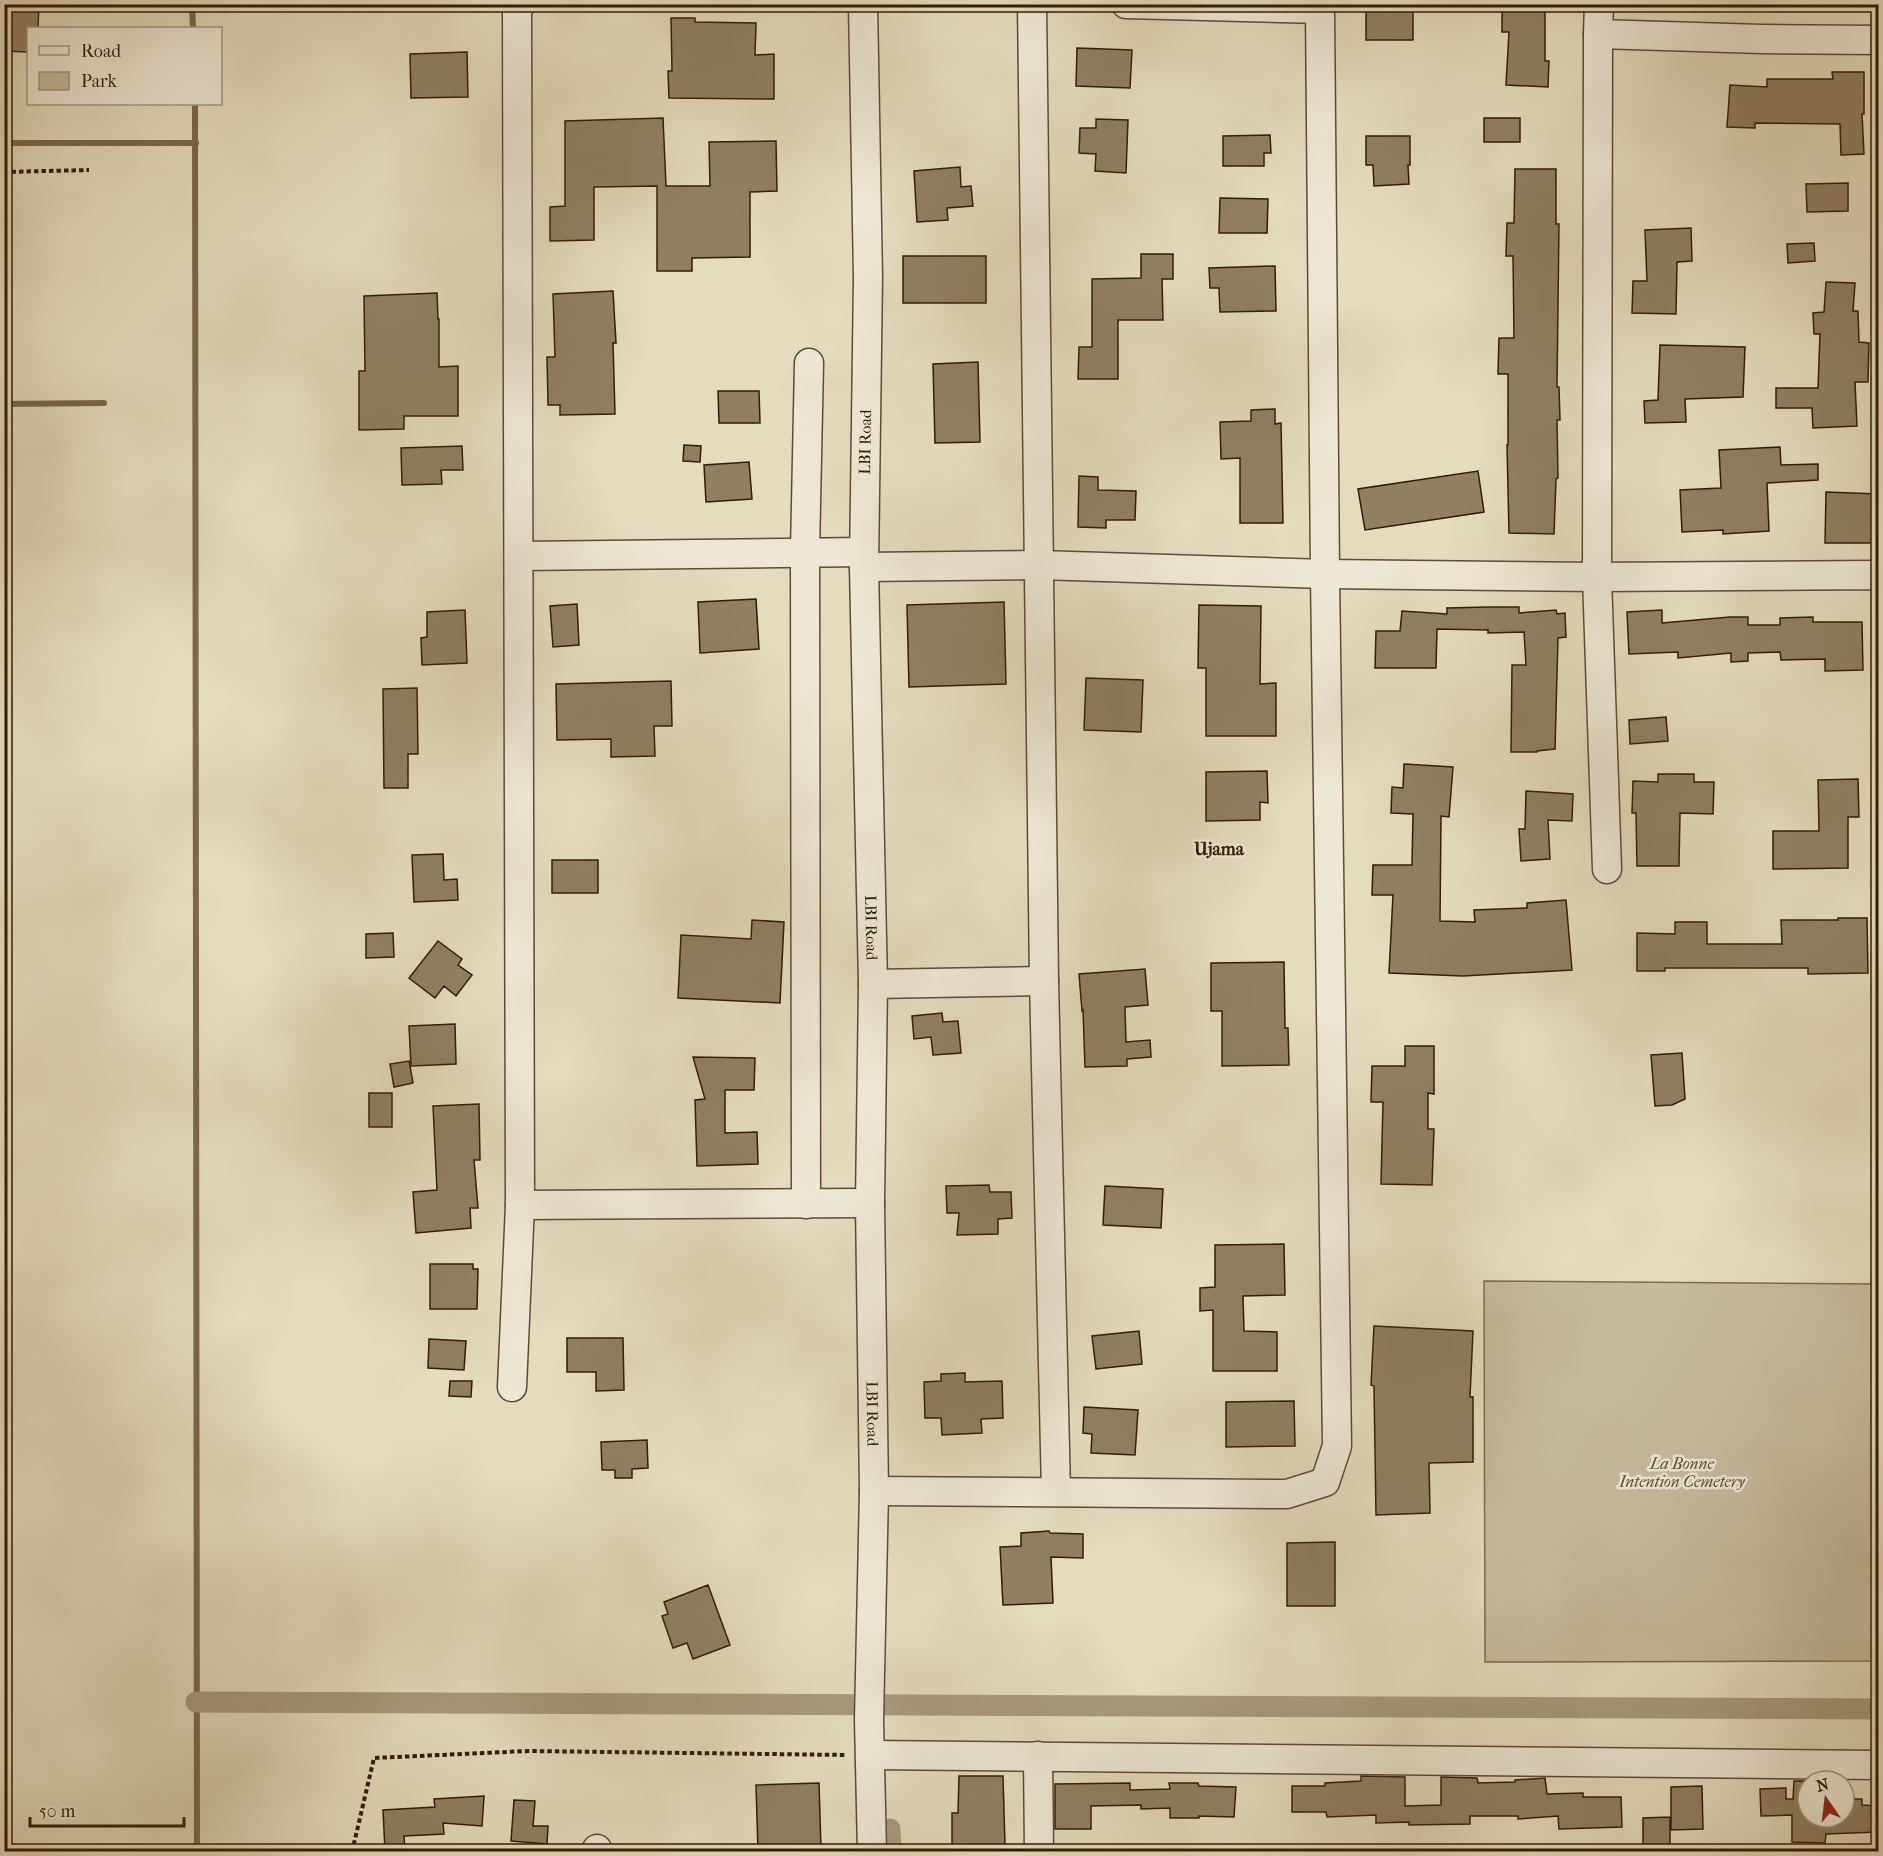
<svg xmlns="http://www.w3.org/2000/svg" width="1883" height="1856" font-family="'IM FELL French Canon',serif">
<rect width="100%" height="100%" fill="#e4dcbf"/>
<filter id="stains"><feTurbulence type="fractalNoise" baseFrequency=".00333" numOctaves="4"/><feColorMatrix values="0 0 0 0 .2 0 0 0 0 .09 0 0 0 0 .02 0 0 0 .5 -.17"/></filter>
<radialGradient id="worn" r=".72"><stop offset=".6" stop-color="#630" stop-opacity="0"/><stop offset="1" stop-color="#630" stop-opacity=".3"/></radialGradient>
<path fill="#c6bb9f" stroke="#7d6b51" stroke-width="1.5" d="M 1484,1281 L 1878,1284 L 1878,1661 L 1485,1662 Z"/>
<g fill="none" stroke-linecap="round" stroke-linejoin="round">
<path stroke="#7a674d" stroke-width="6" d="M 192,4 L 193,28
M 195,104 L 197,1852
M 4,143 L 196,143
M 4,404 L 104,403"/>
<path stroke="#a89a7f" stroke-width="21" d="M 196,1702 L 1878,1709
M 890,1829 L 891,1852"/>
</g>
<path fill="#907f65" stroke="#341b03" stroke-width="1.5" d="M 4,4 L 39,4 L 38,28 L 28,28 L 28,52 L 4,51 Z
M 1366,4 L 1413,4 L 1413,40 L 1366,40 Z
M 1502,4 L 1545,4 L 1545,61 L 1549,61 L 1548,87 L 1506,85 L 1509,32 L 1502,32 Z
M 671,18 L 695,18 L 695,22 L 756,23 L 755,55 L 774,54 L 774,99 L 669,98 L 668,71 L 672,71 Z
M 1077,48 L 1132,50 L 1130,88 L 1076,86 Z
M 467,52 L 468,97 L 411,98 L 410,54 Z
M 1832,72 L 1864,72 L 1864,114 L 1862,114 L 1864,154 L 1841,155 L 1840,124 L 1755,123 L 1755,128 L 1727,127 L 1730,85 L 1767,87 L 1767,79 L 1833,79 Z
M 663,118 L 666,186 L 710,186 L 709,142 L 776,141 L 777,191 L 750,192 L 750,257 L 692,258 L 692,271 L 657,271 L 657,186 L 594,187 L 594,240 L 550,241 L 550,207 L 565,206 L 565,121 Z
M 1484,118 L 1520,118 L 1520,142 L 1484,142 Z
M 1096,119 L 1128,120 L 1126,173 L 1095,171 L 1096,154 L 1079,153 L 1080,128 L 1096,128 Z
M 1270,135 L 1271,153 L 1264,153 L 1264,166 L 1223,166 L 1223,136 Z
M 1366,136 L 1410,136 L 1410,165 L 1408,165 L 1409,184 L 1374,186 L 1373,165 L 1366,165 Z
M 960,167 L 961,187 L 971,186 L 973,206 L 947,208 L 948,220 L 917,222 L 914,171 Z
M 1515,169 L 1556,169 L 1556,224 L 1559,224 L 1557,387 L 1559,387 L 1560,420 L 1557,420 L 1558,478 L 1556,479 L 1554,534 L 1509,533 L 1507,445 L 1508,445 L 1508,374 L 1498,374 L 1499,338 L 1514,338 L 1513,256 L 1506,256 L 1507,223 L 1514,223 Z
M 1848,183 L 1848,211 L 1807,212 L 1806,184 Z
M 1220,198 L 1268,199 L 1267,233 L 1219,233 Z
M 1691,228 L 1692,261 L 1677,262 L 1676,314 L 1632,313 L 1633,281 L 1647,281 L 1645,230 Z
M 1814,243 L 1815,261 L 1788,263 L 1787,244 Z
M 1141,254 L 1173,254 L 1173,279 L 1162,279 L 1163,320 L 1118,320 L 1118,379 L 1078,379 L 1079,347 L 1092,347 L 1092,279 L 1141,278 Z
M 903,256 L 986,256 L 986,303 L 903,303 Z
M 1275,266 L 1276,311 L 1220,312 L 1219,288 L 1210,288 L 1209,268 Z
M 1826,282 L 1855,283 L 1853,311 L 1858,311 L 1859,342 L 1869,343 L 1868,382 L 1855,382 L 1857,426 L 1813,428 L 1812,408 L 1776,408 L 1776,388 L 1818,388 L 1820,334 L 1814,334 L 1813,313 L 1824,312 Z
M 613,291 L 616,343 L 613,343 L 615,414 L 560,415 L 560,405 L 548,405 L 547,357 L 555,357 L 553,294 Z
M 437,293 L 438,319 L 439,319 L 439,367 L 458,366 L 458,416 L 404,416 L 404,429 L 359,430 L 359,371 L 365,371 L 364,296 Z
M 1660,345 L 1745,347 L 1743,397 L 1685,399 L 1686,422 L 1645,423 L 1644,401 L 1658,400 Z
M 978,362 L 980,442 L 935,443 L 933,364 Z
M 718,391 L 759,391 L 760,423 L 719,423 Z
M 1275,409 L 1275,424 L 1281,423 L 1283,523 L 1240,523 L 1240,458 L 1221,459 L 1220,422 L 1251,421 L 1251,410 Z
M 684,445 L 701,446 L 700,462 L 683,461 Z
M 462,446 L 463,470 L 441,470 L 442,484 L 402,485 L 401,448 Z
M 1780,447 L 1781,465 L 1818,464 L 1818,480 L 1767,483 L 1769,531 L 1723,534 L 1723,530 L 1682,532 L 1680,490 L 1721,488 L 1719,450 Z
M 749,462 L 752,499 L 706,502 L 704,465 Z
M 1478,471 L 1484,512 L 1365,530 L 1358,489 Z
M 1079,476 L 1098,477 L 1098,490 L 1136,491 L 1135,520 L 1106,520 L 1106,528 L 1078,527 Z
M 1826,492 L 1878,494 L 1878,543 L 1825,543 Z
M 756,599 L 759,649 L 700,653 L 698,602 Z
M 1004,602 L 1006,684 L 909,687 L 907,605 Z
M 577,604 L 579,645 L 553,647 L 550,606 Z
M 1199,605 L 1261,606 L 1260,684 L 1276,683 L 1276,736 L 1206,736 L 1206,668 L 1198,668 Z
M 1488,607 L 1519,607 L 1519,613 L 1556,610 L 1557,614 L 1565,613 L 1566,637 L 1558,638 L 1555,749 L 1537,751 L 1537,752 L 1511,752 L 1512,665 L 1526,665 L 1524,632 L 1488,633 L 1488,630 L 1437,629 L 1436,668 L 1375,668 L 1376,631 L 1400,631 L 1402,611 L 1447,614 L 1447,608 Z
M 465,610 L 467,663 L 422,665 L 421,638 L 427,637 L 427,612 Z
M 1662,610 L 1662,623 L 1730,617 L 1748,617 L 1748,625 L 1780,625 L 1780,618 L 1813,617 L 1813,622 L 1862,622 L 1863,670 L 1825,671 L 1825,659 L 1781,660 L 1780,652 L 1748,653 L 1748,661 L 1731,662 L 1731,653 L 1678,658 L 1678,652 L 1629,654 L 1627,612 Z
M 1086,678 L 1143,680 L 1141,732 L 1084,730 Z
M 671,681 L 672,726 L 654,726 L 655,756 L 611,757 L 611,739 L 557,740 L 556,684 Z
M 417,688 L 418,754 L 408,754 L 408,788 L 384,788 L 383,689 Z
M 1666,717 L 1668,741 L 1630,744 L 1629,720 Z
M 1404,764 L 1453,767 L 1449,817 L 1441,816 L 1440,921 L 1475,922 L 1474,910 L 1527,908 L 1527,903 L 1566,900 L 1572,970 L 1463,976 L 1389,973 L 1393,895 L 1372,895 L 1373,865 L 1412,865 L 1413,814 L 1391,813 L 1392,787 L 1403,788 Z
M 1267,771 L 1268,803 L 1260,802 L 1260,820 L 1206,821 L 1206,772 Z
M 1658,774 L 1694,774 L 1694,782 L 1714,782 L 1713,814 L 1680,813 L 1679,866 L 1637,866 L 1636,813 L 1632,813 L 1633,781 L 1658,782 Z
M 1858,779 L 1859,817 L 1848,817 L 1848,868 L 1773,869 L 1773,831 L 1819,831 L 1818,780 Z
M 1526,791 L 1573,794 L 1572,821 L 1548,820 L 1550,859 L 1521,861 L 1519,829 L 1525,829 Z
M 443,854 L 444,880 L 457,879 L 458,900 L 414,902 L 412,855 Z
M 552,860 L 598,860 L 598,893 L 552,893 Z
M 1838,918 L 1867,918 L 1868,973 L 1808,974 L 1808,968 L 1665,968 L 1665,971 L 1637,971 L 1637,933 L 1675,934 L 1675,922 L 1707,922 L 1707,944 L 1782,944 L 1781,920 L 1838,920 Z
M 752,920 L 784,922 L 780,1003 L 678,998 L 681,935 L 751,939 Z
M 393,933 L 394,957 L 366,958 L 366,934 Z
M 438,941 L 462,959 L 458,965 L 472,975 L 456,996 L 444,986 L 435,998 L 409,978 Z
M 1284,962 L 1285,1028 L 1288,1028 L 1289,1065 L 1222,1066 L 1222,1011 L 1211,1011 L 1211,963 Z
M 1145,969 L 1148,1005 L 1125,1007 L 1126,1042 L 1150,1040 L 1151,1057 L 1127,1059 L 1127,1066 L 1085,1067 L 1083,1010 L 1082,1011 L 1079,974 Z
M 942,1013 L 943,1022 L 958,1021 L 961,1053 L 933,1055 L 931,1037 L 914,1039 L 912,1016 Z
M 455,1024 L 456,1064 L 411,1066 L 409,1026 Z
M 1405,1046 L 1434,1046 L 1434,1094 L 1428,1093 L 1428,1129 L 1434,1129 L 1432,1185 L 1381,1184 L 1383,1102 L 1371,1102 L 1372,1066 L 1405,1066 Z
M 1682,1053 L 1685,1099 L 1672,1105 L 1655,1106 L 1651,1055 Z
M 693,1057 L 755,1058 L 754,1090 L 725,1090 L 725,1133 L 757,1132 L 758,1164 L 697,1166 L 695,1100 L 705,1099 Z
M 409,1061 L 413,1083 L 394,1087 L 390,1064 Z
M 369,1093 L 392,1093 L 392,1127 L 369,1127 Z
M 479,1104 L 480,1160 L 474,1160 L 478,1208 L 470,1208 L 471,1228 L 416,1233 L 413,1192 L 437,1190 L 433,1106 Z
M 989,1185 L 990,1192 L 1011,1192 L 1012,1218 L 998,1219 L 998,1234 L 957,1235 L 959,1213 L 947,1213 L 946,1186 Z
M 1105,1186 L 1163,1189 L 1161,1228 L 1103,1225 Z
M 1284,1244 L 1285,1295 L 1243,1296 L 1244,1331 L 1277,1332 L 1277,1371 L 1213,1371 L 1213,1310 L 1200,1311 L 1200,1288 L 1215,1287 L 1215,1245 Z
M 430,1264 L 473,1264 L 473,1269 L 478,1269 L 477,1309 L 430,1309 Z
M 1374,1326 L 1473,1331 L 1470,1397 L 1473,1397 L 1473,1462 L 1429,1463 L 1430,1513 L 1376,1515 L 1374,1386 L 1371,1385 Z
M 1139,1331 L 1142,1364 L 1096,1369 L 1092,1336 Z
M 567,1338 L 623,1338 L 624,1390 L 596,1391 L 596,1372 L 567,1372 Z
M 429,1339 L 466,1341 L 464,1370 L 428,1368 Z
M 965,1373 L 965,1382 L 1002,1381 L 1003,1418 L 981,1419 L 982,1433 L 942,1435 L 941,1418 L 925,1418 L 924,1382 L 941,1381 L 941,1374 Z
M 450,1381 L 472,1381 L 471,1397 L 449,1396 Z
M 1294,1401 L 1295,1446 L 1226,1447 L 1226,1402 Z
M 1084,1407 L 1138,1410 L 1135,1455 L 1091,1453 L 1092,1434 L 1083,1433 Z
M 647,1440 L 648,1468 L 632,1469 L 632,1478 L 615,1478 L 615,1470 L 602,1470 L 601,1442 Z
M 1049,1531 L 1050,1533 L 1083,1534 L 1083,1558 L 1051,1557 L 1053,1603 L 1003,1605 L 1000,1547 L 1021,1546 L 1021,1533 Z
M 1335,1542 L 1335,1606 L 1287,1606 L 1287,1543 Z
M 708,1585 L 730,1645 L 693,1659 L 687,1643 L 673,1648 L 662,1616 L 668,1614 L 664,1602 Z
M 959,1776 L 1003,1776 L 1005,1845 L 952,1845 L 952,1813 L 958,1813 Z
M 1361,1776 L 1405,1777 L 1405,1806 L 1441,1805 L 1441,1777 L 1477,1778 L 1478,1783 L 1515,1782 L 1515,1780 L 1545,1778 L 1547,1794 L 1583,1793 L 1583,1797 L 1621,1797 L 1622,1827 L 1559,1829 L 1558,1816 L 1518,1819 L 1518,1816 L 1470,1816 L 1470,1824 L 1409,1825 L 1409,1822 L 1376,1823 L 1376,1815 L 1327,1817 L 1326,1812 L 1292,1812 L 1292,1786 L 1325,1786 L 1325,1783 L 1361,1781 Z
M 1794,1781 L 1808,1781 L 1808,1817 L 1844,1817 L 1844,1799 L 1862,1799 L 1862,1805 L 1878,1806 L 1878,1832 L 1826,1834 L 1825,1843 L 1792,1842 L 1792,1815 L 1761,1816 L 1760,1789 L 1786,1788 L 1786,1799 L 1793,1799 Z
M 819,1783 L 821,1849 L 758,1851 L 756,1785 Z
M 1130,1783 L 1130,1790 L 1170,1789 L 1169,1783 L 1198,1783 L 1199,1786 L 1236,1787 L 1234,1817 L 1199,1816 L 1199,1818 L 1170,1818 L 1170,1808 L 1141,1809 L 1141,1805 L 1091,1806 L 1091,1829 L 1055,1829 L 1055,1784 Z
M 1702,1786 L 1703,1829 L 1671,1830 L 1671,1787 Z
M 484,1796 L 482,1826 L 443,1823 L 444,1834 L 404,1836 L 405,1851 L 385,1851 L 383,1810 L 435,1807 L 434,1799 Z
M 514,1800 L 535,1801 L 533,1826 L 548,1826 L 547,1844 L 511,1841 Z
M 1670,1817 L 1670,1844 L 1643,1845 L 1643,1818 Z"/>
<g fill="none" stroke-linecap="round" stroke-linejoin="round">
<g stroke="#604b32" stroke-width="31">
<g id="minor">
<path id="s1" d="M 863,4 L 868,277 L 864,567 L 873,984 L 870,1203 L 874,1491 L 869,1720 L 872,1852"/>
<path d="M 1032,4 L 1044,981 L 1056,1492"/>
<path d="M 1599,4 L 1598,34 L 1597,577 L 1607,869"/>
<path d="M 1598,34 L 1762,39 L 1878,40"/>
<path d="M 519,556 L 864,552"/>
<path d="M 864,567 L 1039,565 L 1325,574 L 1597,577 L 1875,575 L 1878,577"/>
<path d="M 873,984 L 1044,981"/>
<path d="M 806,1204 L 805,552 L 809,363"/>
<path d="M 520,1205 L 870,1203"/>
<path d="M 512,1387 L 520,1205 L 517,9 L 521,4"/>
<path d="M 874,1491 L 1287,1494 L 1325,1482 L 1337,1446 L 1325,574 L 1320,9 L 1126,4"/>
<path d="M 871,1755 L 1878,1765"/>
<path d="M 1038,1756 L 1039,1852"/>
<path d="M 597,1849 L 597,1852"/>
</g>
</g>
<path stroke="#341b03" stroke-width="4" stroke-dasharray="4.5 3" stroke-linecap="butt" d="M 4,172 L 89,170
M 352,1852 L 374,1758 L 528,1751 L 847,1755"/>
<use href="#minor" stroke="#ede8d5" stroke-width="28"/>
</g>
<g text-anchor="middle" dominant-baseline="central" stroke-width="5" stroke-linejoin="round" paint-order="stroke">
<g font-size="16" fill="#341b03" stroke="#ede8d5">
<text transform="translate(865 442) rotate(-89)">LBI Road</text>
<text stroke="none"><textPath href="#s1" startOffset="924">LBI Road</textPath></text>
<text stroke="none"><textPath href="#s1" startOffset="1410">LBI Road</textPath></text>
</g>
<g font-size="16" font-style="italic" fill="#604b32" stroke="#ede8d5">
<text x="1682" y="1463">La Bonne<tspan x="1682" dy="18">Intention Cemetery</tspan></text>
</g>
<g font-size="18" font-weight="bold" fill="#341b03" stroke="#ede8d5">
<text x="1219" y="849">Ujama</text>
</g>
</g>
<rect width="1883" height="1856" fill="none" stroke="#e4dcbf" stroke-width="24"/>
<rect x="6" y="6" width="1871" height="1844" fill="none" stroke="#341b03" stroke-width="3"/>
<rect x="12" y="12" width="1859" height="1832" fill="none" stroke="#341b03" stroke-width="1.5"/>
<rect x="27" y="27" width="195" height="78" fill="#ede8d5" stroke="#a39681" stroke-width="1.5"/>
<rect x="39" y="46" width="30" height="9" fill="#ede8d5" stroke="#a39681" stroke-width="1.5"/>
<text x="81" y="57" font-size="18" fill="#341b03">Road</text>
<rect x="39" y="72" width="30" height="18" fill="#c6bb9f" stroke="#a39681" stroke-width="1.5"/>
<text x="81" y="87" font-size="18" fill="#341b03">Park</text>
<g transform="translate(1826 1799) rotate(346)"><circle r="28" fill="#ede8d5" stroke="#a39681" stroke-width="1.5"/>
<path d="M0-4.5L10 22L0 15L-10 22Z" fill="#8f2418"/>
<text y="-9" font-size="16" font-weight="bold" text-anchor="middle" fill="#341b03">N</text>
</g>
<path d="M30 1817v9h154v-9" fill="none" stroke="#341b03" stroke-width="3"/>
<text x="39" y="1817" font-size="18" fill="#341b03" stroke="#ede8d5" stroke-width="4.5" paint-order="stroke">50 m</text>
<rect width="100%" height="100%" filter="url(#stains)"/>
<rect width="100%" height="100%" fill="url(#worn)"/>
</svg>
